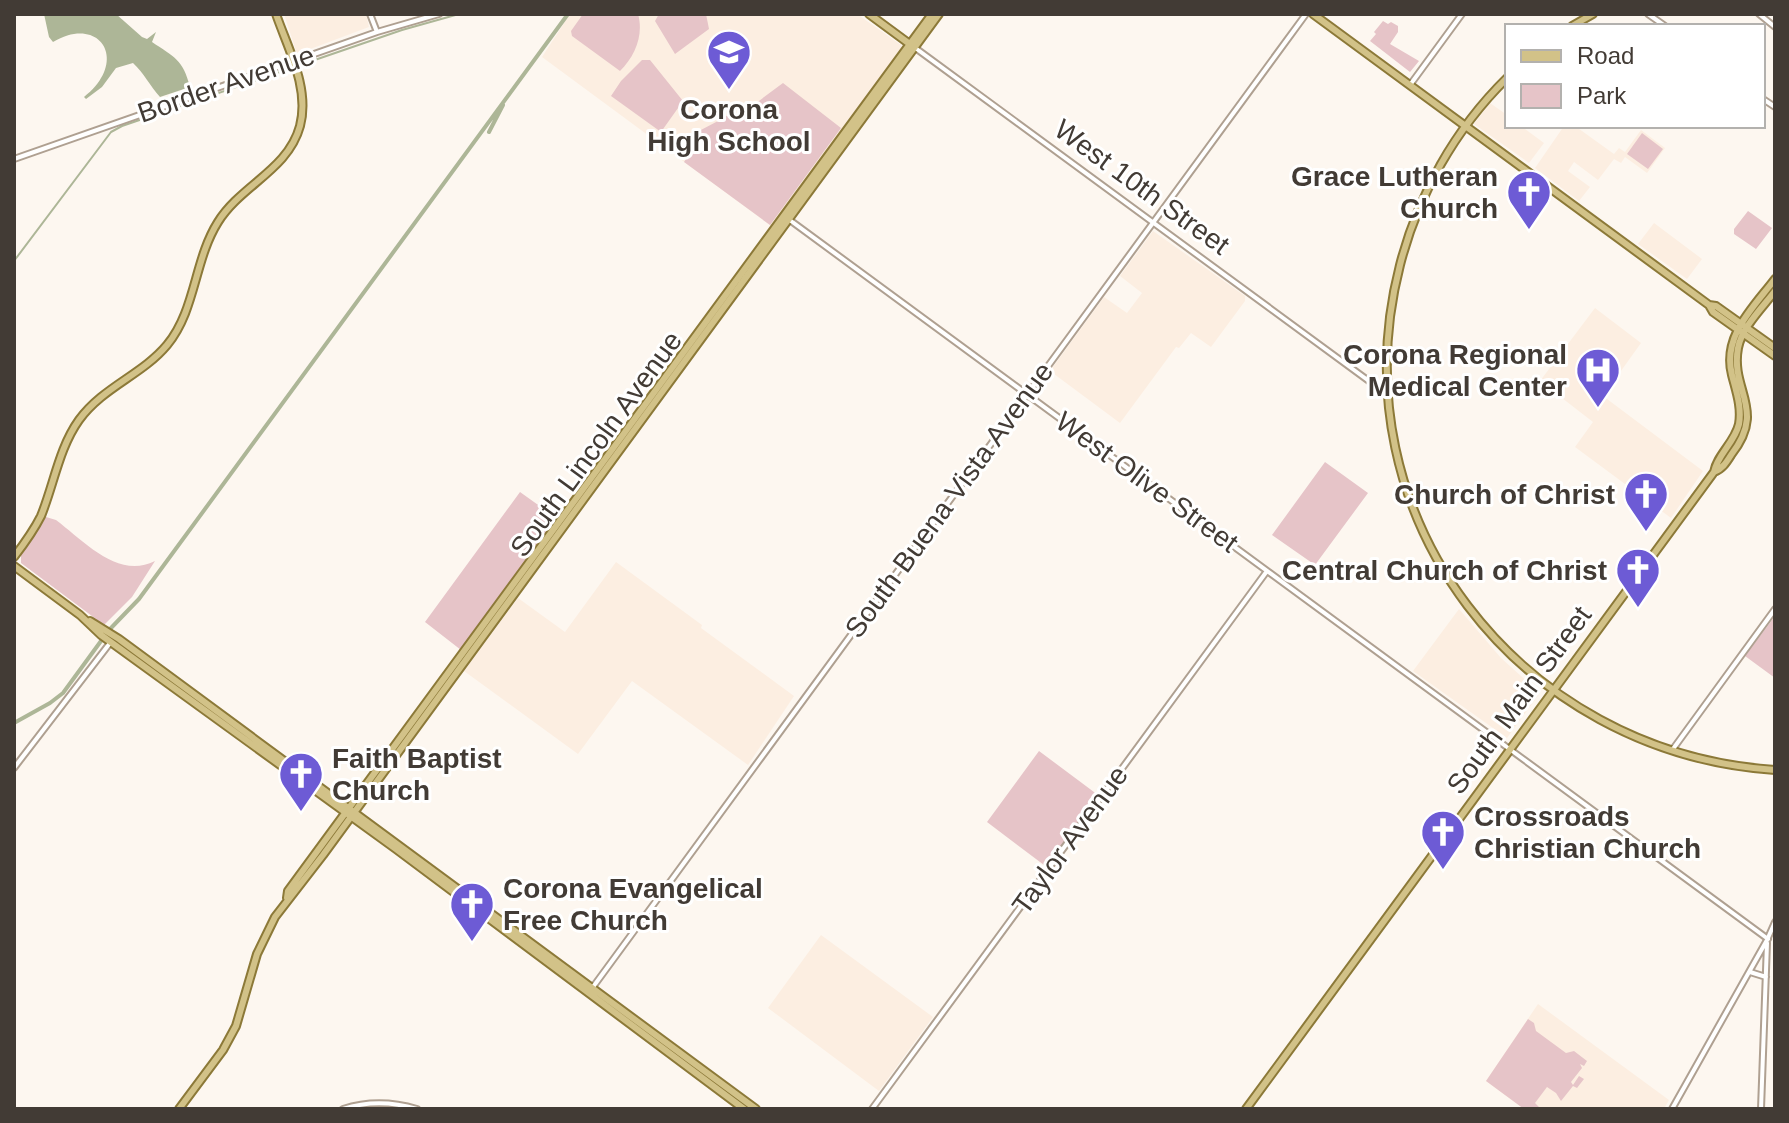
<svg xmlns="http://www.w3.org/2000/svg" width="1789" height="1123" font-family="Helvetica,sans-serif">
<rect width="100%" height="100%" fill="#fdf7f0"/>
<path fill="#fceee1" d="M 284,14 L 366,14 L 369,27 L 297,54 Z
M 570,14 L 857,14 L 901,45 L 902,49 L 771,226 L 542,57 Z
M 1490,103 L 1507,115 L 1507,126 L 1521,126 L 1544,143 L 1529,163 L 1474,124 Z
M 1564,126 L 1575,126 L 1614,154 L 1619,148 L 1625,152 L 1641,130 L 1665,148 L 1647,173 L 1625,157 L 1621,163 L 1614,159 L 1598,180 L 1574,162 L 1568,171 L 1590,187 L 1579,201 L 1535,168 Z
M 1654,223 L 1702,259 L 1687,279 L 1638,244 Z
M 1153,231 L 1245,296 L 1245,301 L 1211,347 L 1191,333 L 1179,348 L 1176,347 L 1120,423 L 1050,371 L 1104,297 L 1127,313 L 1142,293 L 1120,276 Z
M 1595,308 L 1641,343 L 1603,396 L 1703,471 L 1671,518 L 1575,447 L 1593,422 L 1540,381 Z
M 616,562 L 702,625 L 701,628 L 794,696 L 748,765 L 632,681 L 578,754 L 464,671 L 518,598 L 565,632 Z
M 1459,609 L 1501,658 L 1540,693 L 1507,738 L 1413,671 Z
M 821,935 L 933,1017 L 879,1091 L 768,1008 Z
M 1538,1004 L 1669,1100 L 1664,1109 L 1524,1109 L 1486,1081 Z"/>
<path fill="#e6c4c8" d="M 583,14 L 638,14 C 644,35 635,56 620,71 L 572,36 L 571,31 Z
M 659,14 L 706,14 L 709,29 L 675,54 L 655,21 Z
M 1383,21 L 1388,24 L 1391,22 L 1398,26 L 1398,32 L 1390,44 L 1419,61 L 1410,72 L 1370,41 L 1376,34 L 1374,32 Z
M 642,60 L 650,60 L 683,101 L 661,132 L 611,96 L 621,81 Z
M 783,83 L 841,128 L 770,225 L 684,162 L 690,153 L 685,150 L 699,131 L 718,121 L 720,116 L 739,116 L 739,112 L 744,112 Z
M 1642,133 L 1663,149 L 1648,169 L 1627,154 Z
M 1748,211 L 1772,228 L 1756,249 L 1734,234 L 1734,229 Z
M 1325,462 L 1368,493 L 1315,565 L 1272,535 Z
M 520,492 L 555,517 L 555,520 L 461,650 L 425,622 Z
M 46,517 L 56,520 C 84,541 118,580 155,561 L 132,597 L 104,625 L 21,563 L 21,554 Z
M 1775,616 L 1775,678 L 1745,656 Z
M 1039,751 L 1098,795 L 1050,862 L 1044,865 L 987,822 Z
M 1528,1019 L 1534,1023 L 1536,1031 L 1566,1053 L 1574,1051 L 1587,1061 L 1584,1066 L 1580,1064 L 1582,1068 L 1571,1082 L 1573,1085 L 1579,1076 L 1584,1079 L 1577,1088 L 1573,1086 L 1561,1101 L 1556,1093 L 1547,1087 L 1535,1103 L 1541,1109 L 1524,1109 L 1486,1081 Z"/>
<path fill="#adb697" d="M 44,14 L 116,14 L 142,37 L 147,39 L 156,32 L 152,42 C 174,57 183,59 190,87 L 160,97 C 150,86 144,73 133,63 L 116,68 L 102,87 L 86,99 L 84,97 C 130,61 100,14 53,42 L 49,37 Z"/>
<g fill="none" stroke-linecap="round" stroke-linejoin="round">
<path stroke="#adb697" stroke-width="2" d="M 306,63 L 402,30 L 459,14
M 14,261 L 111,132 L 122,126 L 283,71"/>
<path stroke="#adb697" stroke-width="4" d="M 489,132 L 503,105
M 111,628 L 139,599 L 568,14
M 14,723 L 50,703 L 63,693 L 101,641"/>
<g stroke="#afa091" stroke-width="8">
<path id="minor" d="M 370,14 L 377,32
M 1648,14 L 1665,26
M 1759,14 L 1775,27
M 914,47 L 1388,395
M 1410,85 L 1462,14
M 1763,99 L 1775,107
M 14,159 L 377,32 L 439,14
M 787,218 L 1768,939
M 1673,749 L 1775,609
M 14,768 L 110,643
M 1750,972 L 1766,977
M 593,987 L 1306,14
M 343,1109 C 368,1101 393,1102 417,1109
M 872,1109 L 1267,571
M 1672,1109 L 1767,940 L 1775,922
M 1761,1109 L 1767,943"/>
</g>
<g stroke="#8c7938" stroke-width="10">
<path id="major" d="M 869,14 L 911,45
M 1313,14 L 1709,305 L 1716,306 L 1775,348
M 1572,26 L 1593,14
M 1507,78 C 1455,129 1418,195 1400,265 C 1335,517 1520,753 1775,770
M 1709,305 L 1713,312 L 1775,356
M 1714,472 C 1722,469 1726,463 1731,455 C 1767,409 1730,391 1738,348 C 1742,327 1763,307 1775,291
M 14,557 C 24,544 34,530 41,516 C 54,484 59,448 79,420 C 103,387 142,375 167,345 C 196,310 194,260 218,222 C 241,185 288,170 300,126 C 310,88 288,49 276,14
M 14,566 L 80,615 L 101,635 L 396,849 L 744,1109
M 90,621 L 119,639 L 756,1109
M 287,898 L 288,891 L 932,14
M 179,1109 L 223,1050 L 236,1026 L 257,954 L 275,917 L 323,855 L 939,14
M 1246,1109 L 1714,472 C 1717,455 1735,442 1739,424 C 1742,407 1736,391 1732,375 C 1722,336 1753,308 1775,279"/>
</g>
<use href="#minor" stroke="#fff" stroke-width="4"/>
<use href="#major" stroke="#d2c288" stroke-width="6"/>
</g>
<defs>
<g id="school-pin" transform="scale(2.3)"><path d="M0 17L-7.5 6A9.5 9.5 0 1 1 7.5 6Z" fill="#6d5bd5" stroke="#fff"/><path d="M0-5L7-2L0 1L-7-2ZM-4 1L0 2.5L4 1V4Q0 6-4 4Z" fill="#fff"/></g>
<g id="church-pin" transform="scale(2.3)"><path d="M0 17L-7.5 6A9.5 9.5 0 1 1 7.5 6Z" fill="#6d5bd5" stroke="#fff"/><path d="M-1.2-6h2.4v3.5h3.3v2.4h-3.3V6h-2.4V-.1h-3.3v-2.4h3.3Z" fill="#fff"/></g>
<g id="hospital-pin" transform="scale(2.3)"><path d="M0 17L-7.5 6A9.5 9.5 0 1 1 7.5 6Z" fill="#6d5bd5" stroke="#fff"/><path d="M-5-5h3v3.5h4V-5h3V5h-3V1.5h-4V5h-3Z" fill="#fff"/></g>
</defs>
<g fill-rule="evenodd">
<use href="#school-pin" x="729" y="52"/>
<use href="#church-pin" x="1529" y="192"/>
<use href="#hospital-pin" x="1598" y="370"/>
<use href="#church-pin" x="1646" y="494"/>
<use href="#church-pin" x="1638" y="570"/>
<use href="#church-pin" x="301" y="774"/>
<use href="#church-pin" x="1443" y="832"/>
<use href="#church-pin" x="472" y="904"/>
</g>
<g text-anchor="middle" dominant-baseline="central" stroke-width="6" stroke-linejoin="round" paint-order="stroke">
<g font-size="28" fill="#423b35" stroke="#fff">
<text transform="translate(226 84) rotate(-19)">Border Avenue</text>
<text transform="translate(1142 187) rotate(36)">West 10th Street</text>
<text transform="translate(596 444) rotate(-54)">South Lincoln Avenue</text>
<text transform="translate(1147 482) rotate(36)">West Olive Street</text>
<text transform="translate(949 500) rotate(-54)">South Buena Vista Avenue</text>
<text transform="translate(1519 700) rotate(-54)">South Main Street</text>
<text transform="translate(1070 840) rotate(-54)">Taylor Avenue</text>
</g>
<g font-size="28" font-weight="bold" fill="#423b35" stroke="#fff" text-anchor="end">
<text x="729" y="109" text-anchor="middle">Corona<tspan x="729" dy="32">High School</tspan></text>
<text x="1498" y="176">Grace Lutheran<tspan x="1498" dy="32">Church</tspan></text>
<text x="1567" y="354">Corona Regional<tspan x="1567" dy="32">Medical Center</tspan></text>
<text x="1615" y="494">Church of Christ</text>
<text x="1607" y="570">Central Church of Christ</text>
<text x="332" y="758" text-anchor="start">Faith Baptist<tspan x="332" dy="32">Church</tspan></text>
<text x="1474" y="816" text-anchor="start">Crossroads<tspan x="1474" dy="32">Christian Church</tspan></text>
<text x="503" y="888" text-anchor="start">Corona Evangelical<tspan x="503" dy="32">Free Church</tspan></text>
</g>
</g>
<rect width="1789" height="1123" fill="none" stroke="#423b35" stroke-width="32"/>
<rect x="1505" y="24" width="260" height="104" fill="#ffffff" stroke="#b3b1ae" stroke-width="2"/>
<rect x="1521" y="50" width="40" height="12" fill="#d2c288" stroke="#b3b1ae" stroke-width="2"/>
<text x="1577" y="64" font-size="24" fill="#423b35">Road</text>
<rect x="1521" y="84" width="40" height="24" fill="#e6c4c8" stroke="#b3b1ae" stroke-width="2"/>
<text x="1577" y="104" font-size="24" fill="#423b35">Park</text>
</svg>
